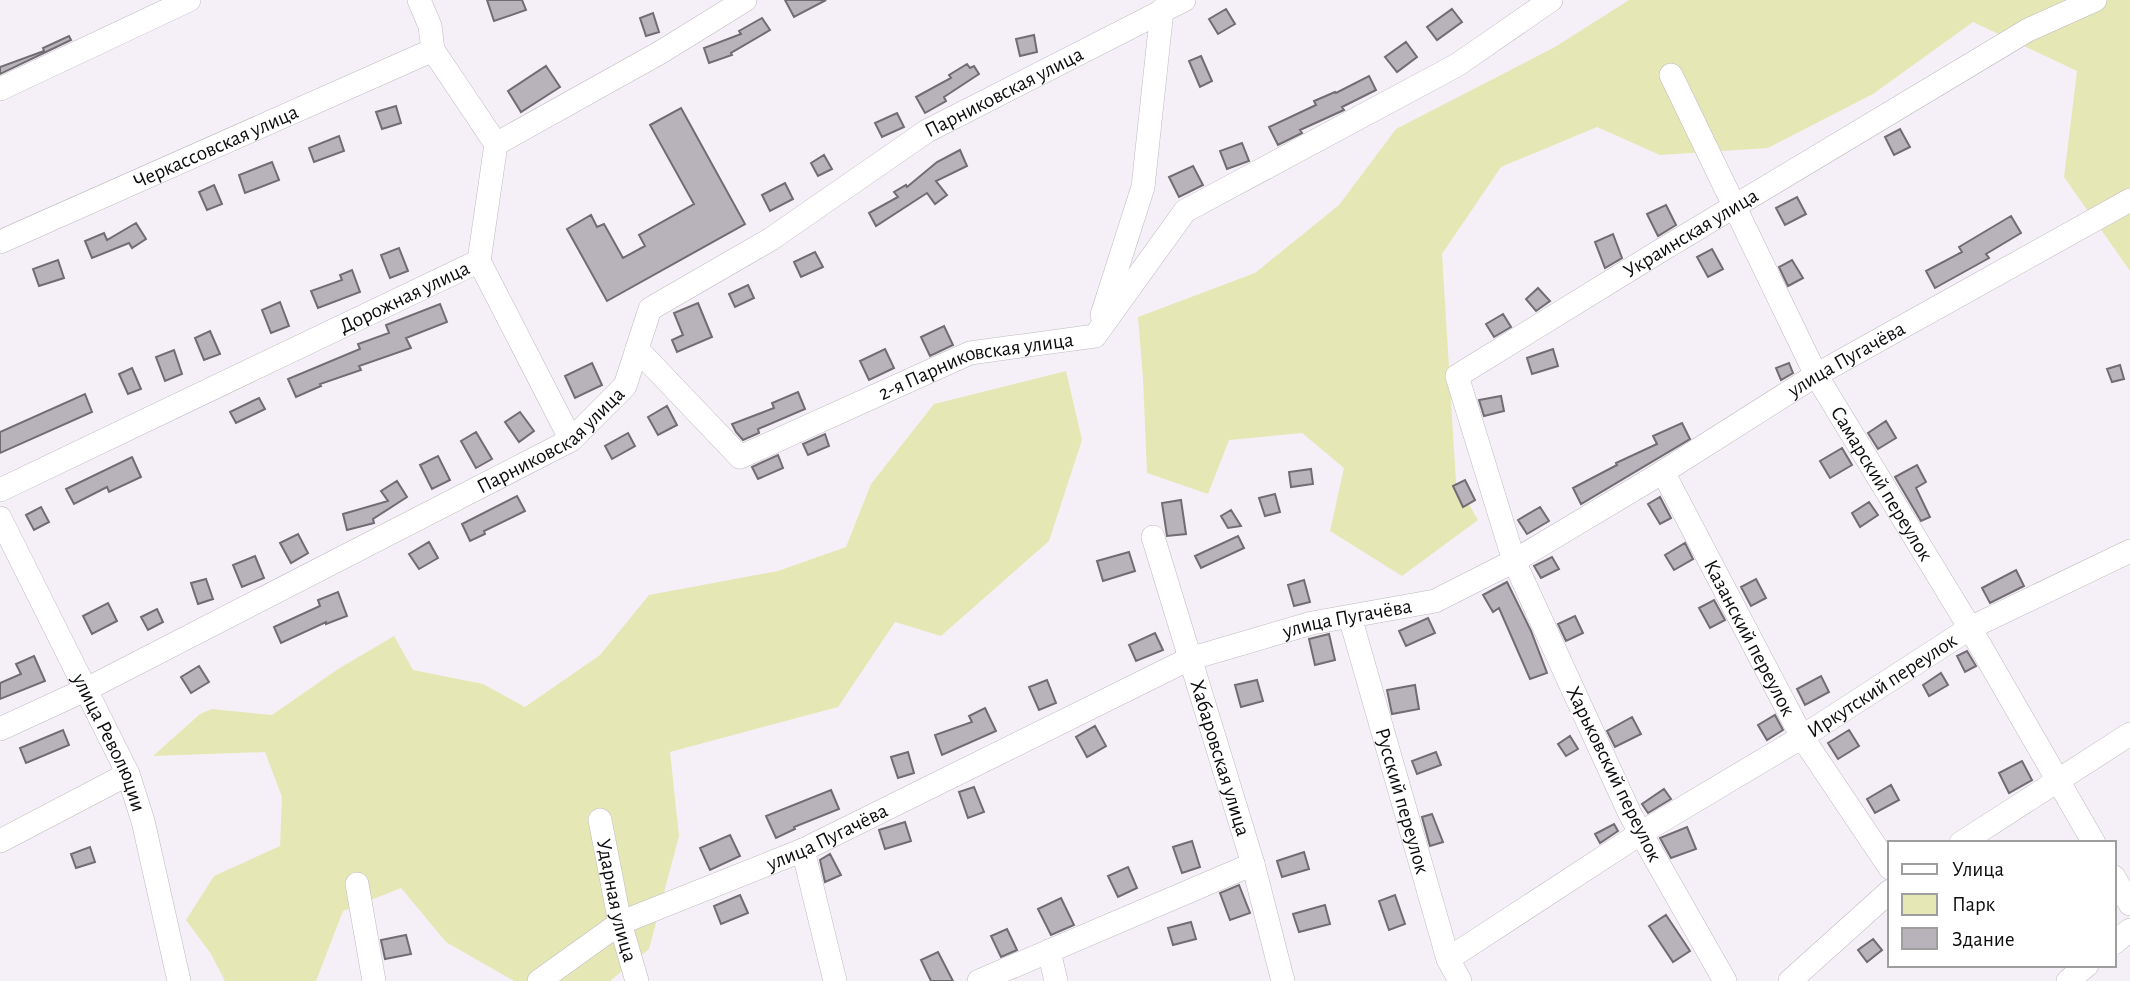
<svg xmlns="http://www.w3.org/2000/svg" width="2130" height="981" font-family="'Alegreya Sans',sans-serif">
<rect width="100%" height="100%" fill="#f5f0f7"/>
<path fill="#e5e8b4" d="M 1629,0 L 2130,0 L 2130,271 L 2064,177 L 2077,71 L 1973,22 L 1873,94 L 1768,148 L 1660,155 L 1597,127 L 1501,167 L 1442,254 L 1456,482 L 1478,520 L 1402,576 L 1330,531 L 1344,468 L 1302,433 L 1229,440 L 1208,494 L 1147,473 L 1143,379 L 1138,317 L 1255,273 L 1339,205 L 1396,129 L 1555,47 Z
M 1066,371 L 1082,440 L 1049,541 L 941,636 L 895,622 L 838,707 L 670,752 L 679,836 L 649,949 L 610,981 L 514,981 L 446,942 L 401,888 L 343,911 L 316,981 L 225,981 L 211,954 L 186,920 L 214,876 L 280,846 L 282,797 L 265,752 L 153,756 L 200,714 L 212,709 L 272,715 L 338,669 L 394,636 L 413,670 L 483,684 L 525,707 L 600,655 L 649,595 L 778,571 L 846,547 L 871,484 L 934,404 Z"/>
<path fill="#b8b3ba" stroke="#716c72" stroke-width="2" d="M 487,0 L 522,0 L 526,10 L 494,21 Z
M 785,0 L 826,0 L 794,17 Z
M 1226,9 L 1235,24 L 1218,34 L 1209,19 Z
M 1452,9 L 1462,22 L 1437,40 L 1427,27 Z
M 653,13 L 659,32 L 646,36 L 640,18 Z
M 762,18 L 770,30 L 731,53 L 732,55 L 709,63 L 704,48 L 741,34 L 739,31 Z
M 1034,35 L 1037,52 L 1020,56 L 1016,39 Z
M 69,36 L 71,40 L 0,74 L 0,67 L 44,51 L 43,48 Z
M 1406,42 L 1417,57 L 1397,72 L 1385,57 Z
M 1201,56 L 1212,81 L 1200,87 L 1189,61 Z
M 967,64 L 970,68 L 974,66 L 979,74 L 944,97 L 946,101 L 925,113 L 916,97 L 951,78 L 949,75 Z
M 546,66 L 560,87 L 521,112 L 508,91 Z
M 1369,76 L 1376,90 L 1342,107 L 1344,110 L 1300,130 L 1302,133 L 1278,145 L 1269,127 L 1316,105 L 1314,101 L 1335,92 L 1336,93 Z
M 396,106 L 401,123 L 382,129 L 376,112 Z
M 681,108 L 745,224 L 607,301 L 567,229 L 591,215 L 597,227 L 604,224 L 623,258 L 645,246 L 639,235 L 694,204 L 650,125 Z
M 897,113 L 904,127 L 882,137 L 875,123 Z
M 1900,129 L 1910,147 L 1894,155 L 1885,137 Z
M 339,136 L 344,151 L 314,162 L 309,148 Z
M 1242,143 L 1249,161 L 1227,169 L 1220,151 Z
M 960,150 L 967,166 L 936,181 L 947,195 L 935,204 L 927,193 L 876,226 L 869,213 L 898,197 L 894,192 L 906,185 L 907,187 L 937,162 Z
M 824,155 L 832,169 L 818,176 L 811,163 Z
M 272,162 L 279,180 L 245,193 L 239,175 Z
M 1193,166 L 1203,185 L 1179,197 L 1169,177 Z
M 785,183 L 793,199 L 770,211 L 762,195 Z
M 214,185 L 222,204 L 207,210 L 199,192 Z
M 1797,197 L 1806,214 L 1785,225 L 1776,208 Z
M 1666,205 L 1676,225 L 1658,236 L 1647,214 Z
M 2011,216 L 2021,233 L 1986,254 L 1989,258 L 1935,288 L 1926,271 L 1962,252 L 1959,247 Z
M 136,223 L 146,239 L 132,248 L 129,243 L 92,258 L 85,241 L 104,233 L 107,240 Z
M 1613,234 L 1622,258 L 1605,268 L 1595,242 Z
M 399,248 L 408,271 L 390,278 L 381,255 Z
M 1712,249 L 1723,269 L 1708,277 L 1697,257 Z
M 815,252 L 823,267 L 801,277 L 794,262 Z
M 58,260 L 64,278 L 39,286 L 33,269 Z
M 1792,260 L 1803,278 L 1788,286 L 1779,267 Z
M 352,270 L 360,292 L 318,308 L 311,291 L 342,280 L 340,275 Z
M 748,285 L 754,298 L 735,307 L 729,294 Z
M 1538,288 L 1550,301 L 1536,311 L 1526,299 Z
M 280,302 L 289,326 L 271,333 L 262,310 Z
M 698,303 L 712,337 L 677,352 L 672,340 L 683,335 L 674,313 Z
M 440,304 L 447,322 L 406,338 L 411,348 L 359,366 L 361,370 L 320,384 L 321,386 L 296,397 L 288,379 L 360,349 L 358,344 L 389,333 L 386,325 Z
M 1503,314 L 1511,327 L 1494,337 L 1486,324 Z
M 944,326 L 953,345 L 930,356 L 921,337 Z
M 210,331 L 220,354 L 204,360 L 195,338 Z
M 885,349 L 894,368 L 869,380 L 860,361 Z
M 1553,349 L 1558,366 L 1532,374 L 1527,358 Z
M 174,350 L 182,374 L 165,381 L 156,357 Z
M 592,363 L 602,385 L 575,398 L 565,376 Z
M 1789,363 L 1793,373 L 1781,380 L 1776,368 Z
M 2120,365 L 2124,379 L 2112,382 L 2107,369 Z
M 132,368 L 141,389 L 128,394 L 119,374 Z
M 798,392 L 805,409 L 758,429 L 759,433 L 743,440 L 736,432 L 732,424 L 774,408 L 772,403 Z
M 85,394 L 92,412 L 0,453 L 0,432 Z
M 1501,396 L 1504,411 L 1484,416 L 1479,400 Z
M 259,398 L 265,409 L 236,423 L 230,412 Z
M 667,406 L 677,425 L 658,435 L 648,417 Z
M 520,412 L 534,431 L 519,442 L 505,422 Z
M 1886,421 L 1896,438 L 1878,449 L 1868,433 Z
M 1682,423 L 1690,439 L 1581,504 L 1573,488 L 1617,465 L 1616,463 L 1657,444 L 1653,436 Z
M 476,432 L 492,459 L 476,468 L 461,441 Z
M 628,433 L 635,446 L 612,459 L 605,446 Z
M 825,434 L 829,446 L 808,455 L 803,444 Z
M 1842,448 L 1852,465 L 1830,478 L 1820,461 Z
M 778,455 L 783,468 L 758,479 L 752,467 Z
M 438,456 L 450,480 L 432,489 L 420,465 Z
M 132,457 L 141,477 L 109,492 L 107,487 L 74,504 L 66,489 Z
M 1917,465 L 1926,482 L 1916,488 L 1930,517 L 1921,521 L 1895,477 Z
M 1311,469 L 1313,484 L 1291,487 L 1289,472 Z
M 1465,480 L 1475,500 L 1463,507 L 1453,486 Z
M 397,481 L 407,497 L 373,519 L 374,523 L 347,530 L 343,514 L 388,501 L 381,491 Z
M 1275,494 L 1280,512 L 1265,516 L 1259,498 Z
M 517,496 L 525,511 L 484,531 L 485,534 L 470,541 L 462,524 Z
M 1660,497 L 1671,518 L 1660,524 L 1648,504 Z
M 1181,500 L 1186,534 L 1167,536 L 1162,503 Z
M 1869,502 L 1878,515 L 1860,527 L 1852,513 Z
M 41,507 L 49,522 L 34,530 L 26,515 Z
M 1540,507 L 1549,521 L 1527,534 L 1518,520 Z
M 1231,510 L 1241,526 L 1228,528 L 1221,516 Z
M 298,534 L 308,553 L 291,563 L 280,543 Z
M 1238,536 L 1244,548 L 1201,568 L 1195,556 Z
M 429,542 L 438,558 L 419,569 L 409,554 Z
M 1685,543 L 1693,559 L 1674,570 L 1665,555 Z
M 1129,552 L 1135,571 L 1103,581 L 1097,561 Z
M 255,556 L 264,578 L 242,587 L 233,565 Z
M 1552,557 L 1559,569 L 1541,578 L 1534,566 Z
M 2016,570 L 2024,586 L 1990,603 L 1982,588 Z
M 206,579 L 213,599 L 198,604 L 191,583 Z
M 1756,579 L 1766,598 L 1751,606 L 1741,587 Z
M 1304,580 L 1310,602 L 1294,606 L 1288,585 Z
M 1507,582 L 1531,631 L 1547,673 L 1530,679 L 1499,608 L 1493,612 L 1483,595 Z
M 338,592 L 347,616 L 326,624 L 326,622 L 281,643 L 274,627 L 320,606 L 318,600 Z
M 1714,600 L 1725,620 L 1710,628 L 1699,608 Z
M 108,603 L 117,621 L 92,634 L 83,616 Z
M 157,609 L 163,622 L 148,630 L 141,617 Z
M 1575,616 L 1583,633 L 1566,641 L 1558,624 Z
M 1428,618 L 1435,633 L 1406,646 L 1399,631 Z
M 1155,633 L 1163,650 L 1136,661 L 1129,645 Z
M 1329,634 L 1335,660 L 1315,665 L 1309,639 Z
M 1967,651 L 1976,666 L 1965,672 L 1957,656 Z
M 34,656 L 45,681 L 0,699 L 0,683 L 21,674 L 16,664 Z
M 199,666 L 209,682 L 191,693 L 181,677 Z
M 1941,673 L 1948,685 L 1929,696 L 1923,685 Z
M 1821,676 L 1829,692 L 1805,705 L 1797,689 Z
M 1047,680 L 1056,703 L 1039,710 L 1029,687 Z
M 1257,680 L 1263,701 L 1241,707 L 1235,685 Z
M 1415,685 L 1419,709 L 1392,714 L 1387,690 Z
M 985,708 L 996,731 L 942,755 L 935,735 L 972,722 L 969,716 Z
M 1775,715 L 1783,730 L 1767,740 L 1758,725 Z
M 1632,717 L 1641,734 L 1615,747 L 1607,731 Z
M 1095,726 L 1106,746 L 1087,757 L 1076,737 Z
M 63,730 L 69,745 L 26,763 L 20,748 Z
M 1849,730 L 1859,746 L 1838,759 L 1828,743 Z
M 1570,736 L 1578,749 L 1566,756 L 1558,744 Z
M 908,752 L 914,773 L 898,778 L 891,757 Z
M 1436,752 L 1441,765 L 1417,774 L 1412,761 Z
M 2022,761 L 2032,780 L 2009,793 L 1999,773 Z
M 1891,785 L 1899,800 L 1875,813 L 1867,799 Z
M 974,787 L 984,812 L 968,818 L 959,792 Z
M 1664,789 L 1671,799 L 1648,813 L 1642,804 Z
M 831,790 L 839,809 L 794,827 L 795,829 L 776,838 L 766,816 Z
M 1432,814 L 1443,842 L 1430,846 L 1422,817 Z
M 905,822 L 911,841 L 885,849 L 879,830 Z
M 1614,824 L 1618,831 L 1600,843 L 1595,834 Z
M 1687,827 L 1696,849 L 1671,858 L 1660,838 Z
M 730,835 L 740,856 L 710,870 L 700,848 Z
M 1192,841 L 1200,867 L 1182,873 L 1173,847 Z
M 90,847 L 95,862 L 76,868 L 71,854 Z
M 1304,852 L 1309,869 L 1282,877 L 1277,861 Z
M 830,854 L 841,875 L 825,882 L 820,860 Z
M 1128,867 L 1137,888 L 1118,897 L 1108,876 Z
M 1239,885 L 1250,913 L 1230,920 L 1220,893 Z
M 740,895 L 748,913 L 721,924 L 714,906 Z
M 1395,895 L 1405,924 L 1389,930 L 1379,901 Z
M 1061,898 L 1074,925 L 1051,935 L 1038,909 Z
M 1325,905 L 1330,924 L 1299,932 L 1293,914 Z
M 1666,915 L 1690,951 L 1673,962 L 1649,926 Z
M 1191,922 L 1196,939 L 1173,945 L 1168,928 Z
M 1007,929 L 1017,950 L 1001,957 L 991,936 Z
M 406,935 L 411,954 L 385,959 L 381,940 Z
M 1873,939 L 1882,950 L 1867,962 L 1858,950 Z
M 938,952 L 953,981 L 931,981 L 921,960 Z"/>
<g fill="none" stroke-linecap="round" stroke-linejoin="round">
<g stroke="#beb9c0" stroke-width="24">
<g id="minor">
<path d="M 419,0 L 430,26 L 433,50 L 496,144"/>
<path id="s1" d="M 1671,75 L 1816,375 L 1970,628 L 2094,843"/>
<path d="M 0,89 L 189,0"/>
<path id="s2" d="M 0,242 L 433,50"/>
<path d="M 479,261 L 571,440"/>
<path d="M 1102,315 L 1143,187 L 1162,10"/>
<path id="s3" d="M 637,349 L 740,457 L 970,353 L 1095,336 L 1185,211 L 1457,65 L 1551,0"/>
<path id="s4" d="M 1663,472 L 1802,737 L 1890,868"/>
<path id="s5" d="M 0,490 L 479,261 L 496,144 L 661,52 L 745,0"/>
<path id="s6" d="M 0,518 L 128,774 L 143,821 L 179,981"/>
<path id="s7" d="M 1153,537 L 1253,864 L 1283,981"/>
<path id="s8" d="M 1350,617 L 1448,959 L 1460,981"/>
<path id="s9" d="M 0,729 L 87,689 L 571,440 L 625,386 L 650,309 L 771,239 L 927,131 L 1184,0"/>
<path id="s10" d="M 600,820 L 620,923 L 637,981"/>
<path d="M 0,841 L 128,774"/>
<path d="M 1961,843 L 2130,734"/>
<path d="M 803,850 L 835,981"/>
<path d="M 2114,877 L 2130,904"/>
<path d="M 357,884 L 374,981"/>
<path d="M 2114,943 L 2130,930"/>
<path d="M 1049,951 L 1056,981"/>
<path id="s11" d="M 1448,959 L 1641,833 L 1802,737 L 1970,628 L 2130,551"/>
<path id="s12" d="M 539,981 L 620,923 L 803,850 L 1189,659 L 1312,623 L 1435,601 L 1514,561 L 1663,472 L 1816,375 L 2130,200"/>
<path d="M 979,981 L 1253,864"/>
<path id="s13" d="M 1725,981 L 1630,814 L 1514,561 L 1457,376 L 1660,251 L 2028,30 L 2095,0"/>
<path d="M 1790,981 L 1890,891"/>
<path d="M 2068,981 L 2087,965"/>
</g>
</g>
<use href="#minor" stroke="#fff" stroke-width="23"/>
</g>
<g text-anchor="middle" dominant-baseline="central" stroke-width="5" stroke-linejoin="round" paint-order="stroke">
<g font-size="21" fill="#0d0c0e" stroke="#fff">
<text stroke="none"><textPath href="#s9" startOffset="1213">Парниковская улица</textPath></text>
<text stroke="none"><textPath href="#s2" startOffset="236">Черкассовская улица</textPath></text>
<text stroke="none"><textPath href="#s13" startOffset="938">Украинская улица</textPath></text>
<text stroke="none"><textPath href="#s5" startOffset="448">Дорожная улица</textPath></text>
<text stroke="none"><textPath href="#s12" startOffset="1458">улица Пугачёва</textPath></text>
<text stroke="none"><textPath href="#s3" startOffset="404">2-я Парниковская улица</textPath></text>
<text stroke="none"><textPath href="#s9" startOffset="623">Парниковская улица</textPath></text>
<text stroke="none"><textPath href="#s1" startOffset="460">Самарский переулок</textPath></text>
<text stroke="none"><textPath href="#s12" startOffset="891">улица Пугачёва</textPath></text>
<text stroke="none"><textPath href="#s4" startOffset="187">Казанский переулок</textPath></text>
<text stroke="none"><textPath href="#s11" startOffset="513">Иркутский переулок</textPath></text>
<text stroke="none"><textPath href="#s6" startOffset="250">улица Революции</textPath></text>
<text stroke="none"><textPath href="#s7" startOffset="231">Хабаровская улица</textPath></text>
<text transform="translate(1614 774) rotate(64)">Харьковский переулок</text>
<text stroke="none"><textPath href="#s8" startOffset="191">Русский переулок</textPath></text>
<text stroke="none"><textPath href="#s12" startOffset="324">улица Пугачёва</textPath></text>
<text stroke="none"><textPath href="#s10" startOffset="82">Ударная улица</textPath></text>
</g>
</g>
<rect x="1888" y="841" width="228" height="126" fill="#ffffff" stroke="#9e9e9f" stroke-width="2"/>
<rect x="1902" y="864" width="35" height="10" fill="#ffffff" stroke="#9e9e9f" stroke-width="2"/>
<text x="1952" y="876" font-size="21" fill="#0d0c0e">Улица</text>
<rect x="1902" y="894" width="35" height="21" fill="#e5e8b4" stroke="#9e9e9f" stroke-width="2"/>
<text x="1952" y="911" font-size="21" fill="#0d0c0e">Парк</text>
<rect x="1902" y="928" width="35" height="21" fill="#b8b3ba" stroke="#9e9e9f" stroke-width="2"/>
<text x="1952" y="946" font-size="21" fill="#0d0c0e">Здание</text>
</svg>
